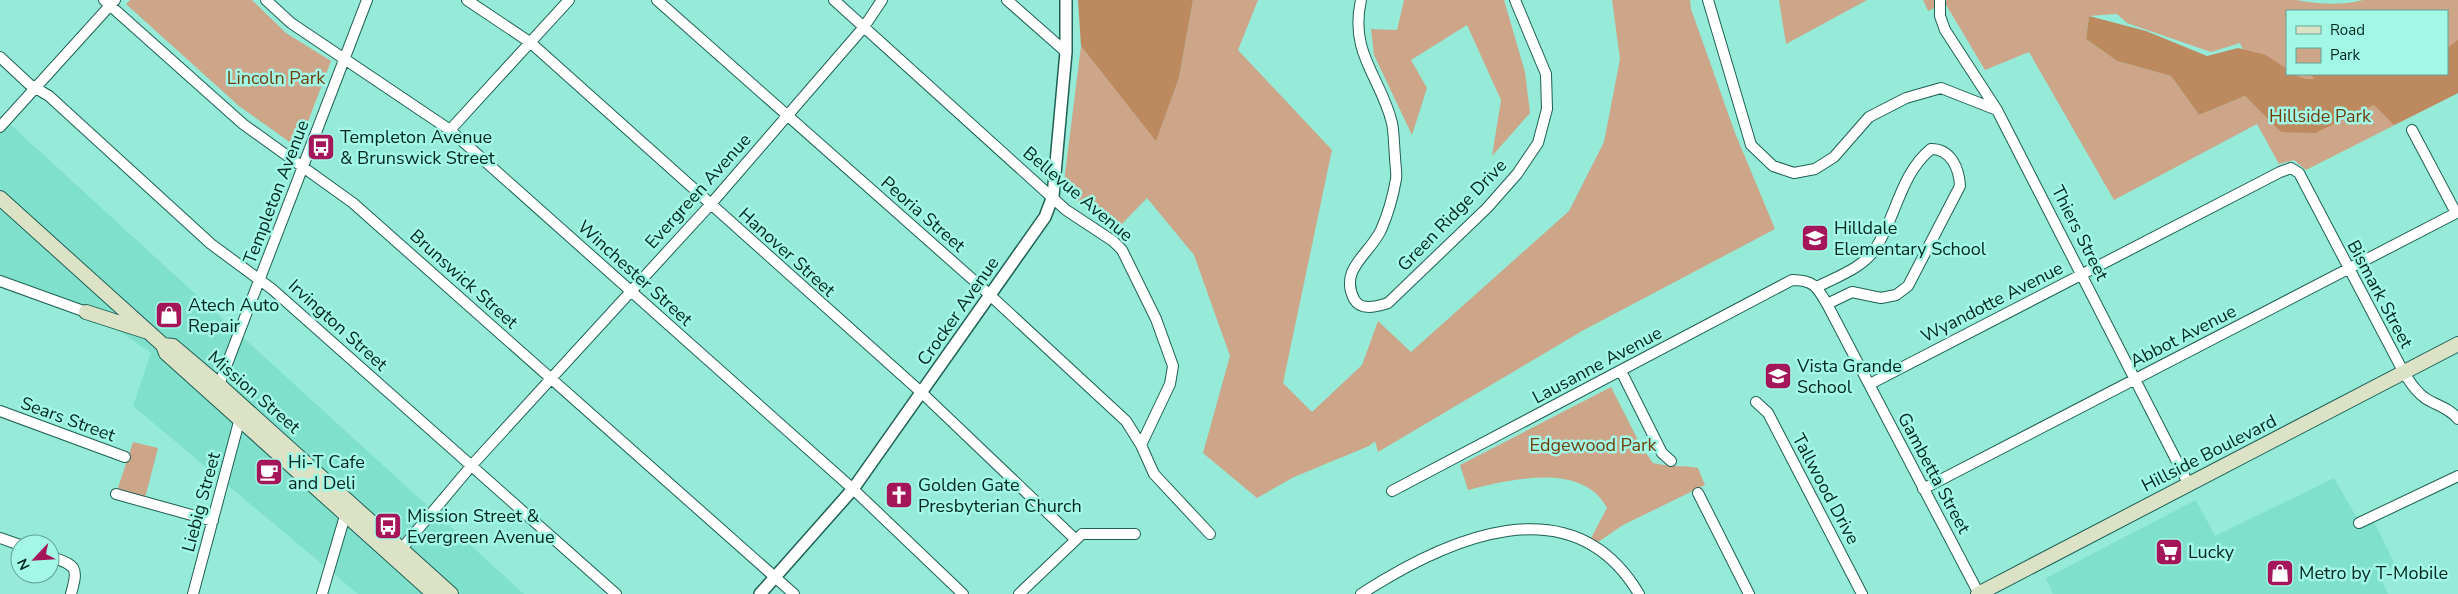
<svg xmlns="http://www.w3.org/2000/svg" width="2458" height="594" font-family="'Nunito Sans',sans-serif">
<rect width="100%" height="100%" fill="#95ead8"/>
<path fill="#7fe0cc" d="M 0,115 L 156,258 L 524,594 L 358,594 L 133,406 L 151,353 L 83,306 L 0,276 Z
M 2334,478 L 2362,527 L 2374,522 L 2395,565 L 2379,574 L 2388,594 L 2053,594 L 2046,578 L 2196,500 L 2215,536 Z"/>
<path fill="#cda689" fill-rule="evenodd" d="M 130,0 L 252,0 L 286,33 L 331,61 L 298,148 L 239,106 L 126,4 Z
M 1193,0 L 1258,0 L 1238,50 L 1332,150 L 1283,383 L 1312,412 L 1362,365 L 1378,321 L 1411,352 L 1569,211 L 1604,142 L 1620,59 L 1612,0 L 1690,0 L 1691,9 L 1735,133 L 1775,229 L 1582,331 L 1378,452 L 1375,441 L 1369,446 L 1294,477 L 1257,498 L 1203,453 L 1230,356 L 1194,255 L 1147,198 L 1116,230 L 1063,190 L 1081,46 L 1156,140 L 1179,78 Z
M 1404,0 L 1504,0 L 1525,72 L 1530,113 L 1492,156 L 1501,100 L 1467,25 L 1411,60 L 1427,88 L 1412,135 L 1374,55 L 1371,29 L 1397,30 Z
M 1779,0 L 1867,0 L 1786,44 Z
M 1923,0 L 2296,0 C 2319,4 2340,6 2363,0 L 2458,0 L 2458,93 L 2306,170 L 2294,160 L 2279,164 L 2257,124 L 2114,200 L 2029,52 L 1985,70 L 1945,3 L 1928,11 ZM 2287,11 L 2447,11 L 2447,74 L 2287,74 ZM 2117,14 L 2127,23 L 2211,52 L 2240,43 L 2280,130 L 2245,96 L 2199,115 L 2171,76 L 2117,61 L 2086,39 L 2089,16 Z
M 1611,387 L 1641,446 L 1653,463 C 1669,467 1682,465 1698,468 L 1705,485 L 1623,525 L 1598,542 L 1590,540 L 1607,508 C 1582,461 1508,480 1468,490 L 1460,465 Z
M 133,442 L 158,448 L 144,502 L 116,494 Z"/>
<path fill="#bd895f" d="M 1078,0 L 1193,0 L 1179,78 L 1156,141 L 1081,46 Z
M 2089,16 L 2146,31 L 2207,56 L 2238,48 L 2266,55 L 2287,69 L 2287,74 C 2298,74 2300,80 2314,79 L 2311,74 L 2447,74 L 2447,48 L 2458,40 L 2458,93 L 2394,125 L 2374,105 L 2315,133 L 2281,132 L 2245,96 L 2199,115 L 2171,76 L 2117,61 L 2086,39 Z"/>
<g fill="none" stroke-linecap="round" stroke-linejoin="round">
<g stroke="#1e6055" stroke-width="12">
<path id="minor" d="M 104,0 L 243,124 L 353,203 L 794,594
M 266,0 L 291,23 L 450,130 L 853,489 L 963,594
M 467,0 L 531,43 L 922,393 L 1075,539
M 657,0 L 979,285 L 1126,421 L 1141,445 L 1154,474 L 1210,534
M 834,0 L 1066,210 L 1113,241 L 1122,250 L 1156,319 L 1173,366 L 1170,384 L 1141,445
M 1007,0 L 1066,52
M 1361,0 C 1349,54 1381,77 1392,123 C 1394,133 1394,146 1395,157 C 1395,164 1397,172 1396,179 C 1393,197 1388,214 1381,230 C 1369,255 1339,269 1354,299 C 1361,312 1378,306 1388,303 L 1487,208 L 1517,174 L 1538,143 L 1547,109 L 1546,74 L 1515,0
M 1708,0 L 1751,145 L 1773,166 L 1794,173 L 1815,169 L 1834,157 L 1869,117 L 1906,98 L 1941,88 L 1997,110
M 1940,0 L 1940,16 L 1945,30 L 1997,110 L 2189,485
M 0,57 L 29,84 L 49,96 L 211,244 L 272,289 L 616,594
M 0,127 L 115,0
M 450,130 L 569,0
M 2412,130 L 2456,213
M 0,281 L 86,312
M 1817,287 C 1836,277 1863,268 1875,249 C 1896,218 1900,174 1931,149 C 1951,149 1959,168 1960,186 L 1908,286 L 1896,295 L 1881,298 L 1852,292 L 1827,304
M 1621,371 L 1662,453 L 1671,461
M 1870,384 L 2280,172 L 2291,168 L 2299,173 L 2404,373 C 2410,382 2415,391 2425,398 C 2437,406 2448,407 2458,419
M 217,390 L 367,0
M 1756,402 L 1768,413 L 1862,594
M 0,411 L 125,457
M 1923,489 L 2458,212
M 1392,491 L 1792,280 C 1814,280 1817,287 1827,304 L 1979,594
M 1698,493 L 1749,594
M 116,494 L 213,521
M 2359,523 L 2458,476
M 0,538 L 20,545
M 398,553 L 472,465 L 710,205 L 864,27 L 882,0
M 50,556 C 76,566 79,566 71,594
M 193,594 L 240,418
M 322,594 L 347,509
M 1019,594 L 1082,534 L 1135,534
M 1361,594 C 1446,539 1572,481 1639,594"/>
</g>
<g stroke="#1e6055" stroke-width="14">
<path id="tertiary" d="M 760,594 L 853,489 L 1045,217 L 1053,196 L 1066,52 L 1066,0"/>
</g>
<g stroke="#1e6055" stroke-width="16">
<path id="secondary" d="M 0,198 L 163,345 L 166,353 L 434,594
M 86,312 L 145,331
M 163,345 L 173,346 L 219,385 L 451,594
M 1978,594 L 2458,344"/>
</g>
<use href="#minor" stroke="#fff" stroke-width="10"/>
<use href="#tertiary" stroke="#fff" stroke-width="11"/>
<use href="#secondary" stroke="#dce2c6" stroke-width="14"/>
</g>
<defs>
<g id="bus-square" transform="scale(1.4375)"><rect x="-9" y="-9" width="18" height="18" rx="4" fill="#a4155a" stroke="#a2f7e5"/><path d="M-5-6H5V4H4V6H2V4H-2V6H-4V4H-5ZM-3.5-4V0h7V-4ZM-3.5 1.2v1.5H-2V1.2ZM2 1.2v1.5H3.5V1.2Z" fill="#fff"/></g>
<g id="school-square" transform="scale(1.4375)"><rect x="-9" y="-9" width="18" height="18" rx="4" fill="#a4155a" stroke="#a2f7e5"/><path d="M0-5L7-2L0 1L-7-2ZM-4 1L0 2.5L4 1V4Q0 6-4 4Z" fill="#fff"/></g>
<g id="shop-square" transform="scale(1.4375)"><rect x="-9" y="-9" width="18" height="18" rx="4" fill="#a4155a" stroke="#a2f7e5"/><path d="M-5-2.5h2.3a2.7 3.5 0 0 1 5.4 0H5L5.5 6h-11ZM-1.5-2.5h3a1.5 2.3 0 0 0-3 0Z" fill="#fff"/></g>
<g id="cafe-square" transform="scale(1.4375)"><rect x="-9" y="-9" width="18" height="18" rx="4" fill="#a4155a" stroke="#a2f7e5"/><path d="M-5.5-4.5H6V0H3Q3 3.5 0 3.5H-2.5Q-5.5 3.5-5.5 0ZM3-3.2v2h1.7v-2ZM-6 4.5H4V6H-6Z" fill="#fff"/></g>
<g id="church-square" transform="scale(1.4375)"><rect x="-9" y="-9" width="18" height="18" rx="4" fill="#a4155a" stroke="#a2f7e5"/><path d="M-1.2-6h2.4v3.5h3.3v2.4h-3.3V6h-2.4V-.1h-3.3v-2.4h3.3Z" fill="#fff"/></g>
<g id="supermarket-square" transform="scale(1.4375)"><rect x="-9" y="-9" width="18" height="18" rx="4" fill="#a4155a" stroke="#a2f7e5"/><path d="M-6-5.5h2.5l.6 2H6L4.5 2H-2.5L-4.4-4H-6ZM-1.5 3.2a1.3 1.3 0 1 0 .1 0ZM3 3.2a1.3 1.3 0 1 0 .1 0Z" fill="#fff"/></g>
</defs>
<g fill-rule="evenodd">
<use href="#bus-square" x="321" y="147"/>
<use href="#school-square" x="1815" y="238"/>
<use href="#shop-square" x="169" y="315"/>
<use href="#school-square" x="1778" y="376"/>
<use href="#cafe-square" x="269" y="472"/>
<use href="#church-square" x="899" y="495"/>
<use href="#bus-square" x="388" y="526"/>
<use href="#supermarket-square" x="2169" y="552"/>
<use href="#shop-square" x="2280" y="573"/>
</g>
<g text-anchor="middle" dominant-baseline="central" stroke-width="5" stroke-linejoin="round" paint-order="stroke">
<g font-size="18" fill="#713e0b" stroke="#a2f7e5">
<text x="276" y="78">Lincoln Park</text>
<text x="2320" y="116">Hillside Park</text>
<text x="1593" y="445">Edgewood Park</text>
</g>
<g font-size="18" fill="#022721" stroke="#a2f7e5" text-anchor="start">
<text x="340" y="137">Templeton Avenue<tspan x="340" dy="21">&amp; Brunswick Street</tspan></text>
<text x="1834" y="228">Hilldale<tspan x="1834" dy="21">Elementary School</tspan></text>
<text x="188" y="305">Atech Auto<tspan x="188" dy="21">Repair</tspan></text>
<text x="1797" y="366">Vista Grande<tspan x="1797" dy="21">School</tspan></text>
<text x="288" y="462">Hi-T Cafe<tspan x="288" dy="21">and Deli</tspan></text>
<text x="918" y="485">Golden Gate<tspan x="918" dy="21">Presbyterian Church</tspan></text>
<text x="407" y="516">Mission Street &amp;<tspan x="407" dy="21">Evergreen Avenue</tspan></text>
<text x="2188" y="552">Lucky</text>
<text x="2299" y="573">Metro by T-Mobile</text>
</g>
<g font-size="18" fill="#022721" stroke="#a2f7e5">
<text transform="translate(698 191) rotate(-48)">Evergreen Avenue</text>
<text transform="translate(276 192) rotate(-69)">Templeton Avenue</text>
<text transform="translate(1078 194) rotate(40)">Bellevue Avenue</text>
<text transform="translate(923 214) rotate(41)">Peoria Street</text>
<text transform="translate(1452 215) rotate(-46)">Green Ridge Drive</text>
<text transform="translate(2080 233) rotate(63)">Thiers Street</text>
<text transform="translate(787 252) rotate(42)">Hanover Street</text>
<text transform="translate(635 273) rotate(42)">Winchester Street</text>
<text transform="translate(464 279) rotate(42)">Brunswick Street</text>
<text transform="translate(2380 294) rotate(62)">Bismark Street</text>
<text transform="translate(1992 302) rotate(-27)">Wyandotte Avenue</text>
<text transform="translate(958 311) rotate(-55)">Crocker Avenue</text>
<text transform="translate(338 325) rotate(42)">Irvington Street</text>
<text transform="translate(2183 336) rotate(-27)">Abbot Avenue</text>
<text transform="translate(1597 365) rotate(-28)">Lausanne Avenue</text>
<text transform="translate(254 392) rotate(41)">Mission Street</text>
<text transform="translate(68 419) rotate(20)">Sears Street</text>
<text transform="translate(2209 453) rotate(-27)">Hillside Boulevard</text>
<text transform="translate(1934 473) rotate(62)">Gambetta Street</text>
<text transform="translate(1826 489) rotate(62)">Tallwood Drive</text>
<text transform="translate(201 502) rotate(-75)">Liebig Street</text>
</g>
</g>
<rect x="2286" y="10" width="162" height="65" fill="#a2f7e5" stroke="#62a497"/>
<rect x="2296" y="26" width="25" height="8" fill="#dce2c6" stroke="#62a497"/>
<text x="2330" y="35" font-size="15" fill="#022721">Road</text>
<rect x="2296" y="48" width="25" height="15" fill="#cda689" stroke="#62a497"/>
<text x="2330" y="60" font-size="15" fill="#022721">Park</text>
<g transform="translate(35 559) rotate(245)"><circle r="24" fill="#a2f7e5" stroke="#62a497"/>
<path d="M0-4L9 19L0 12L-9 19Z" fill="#a4155a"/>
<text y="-8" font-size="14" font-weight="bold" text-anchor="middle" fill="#022721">N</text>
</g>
</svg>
